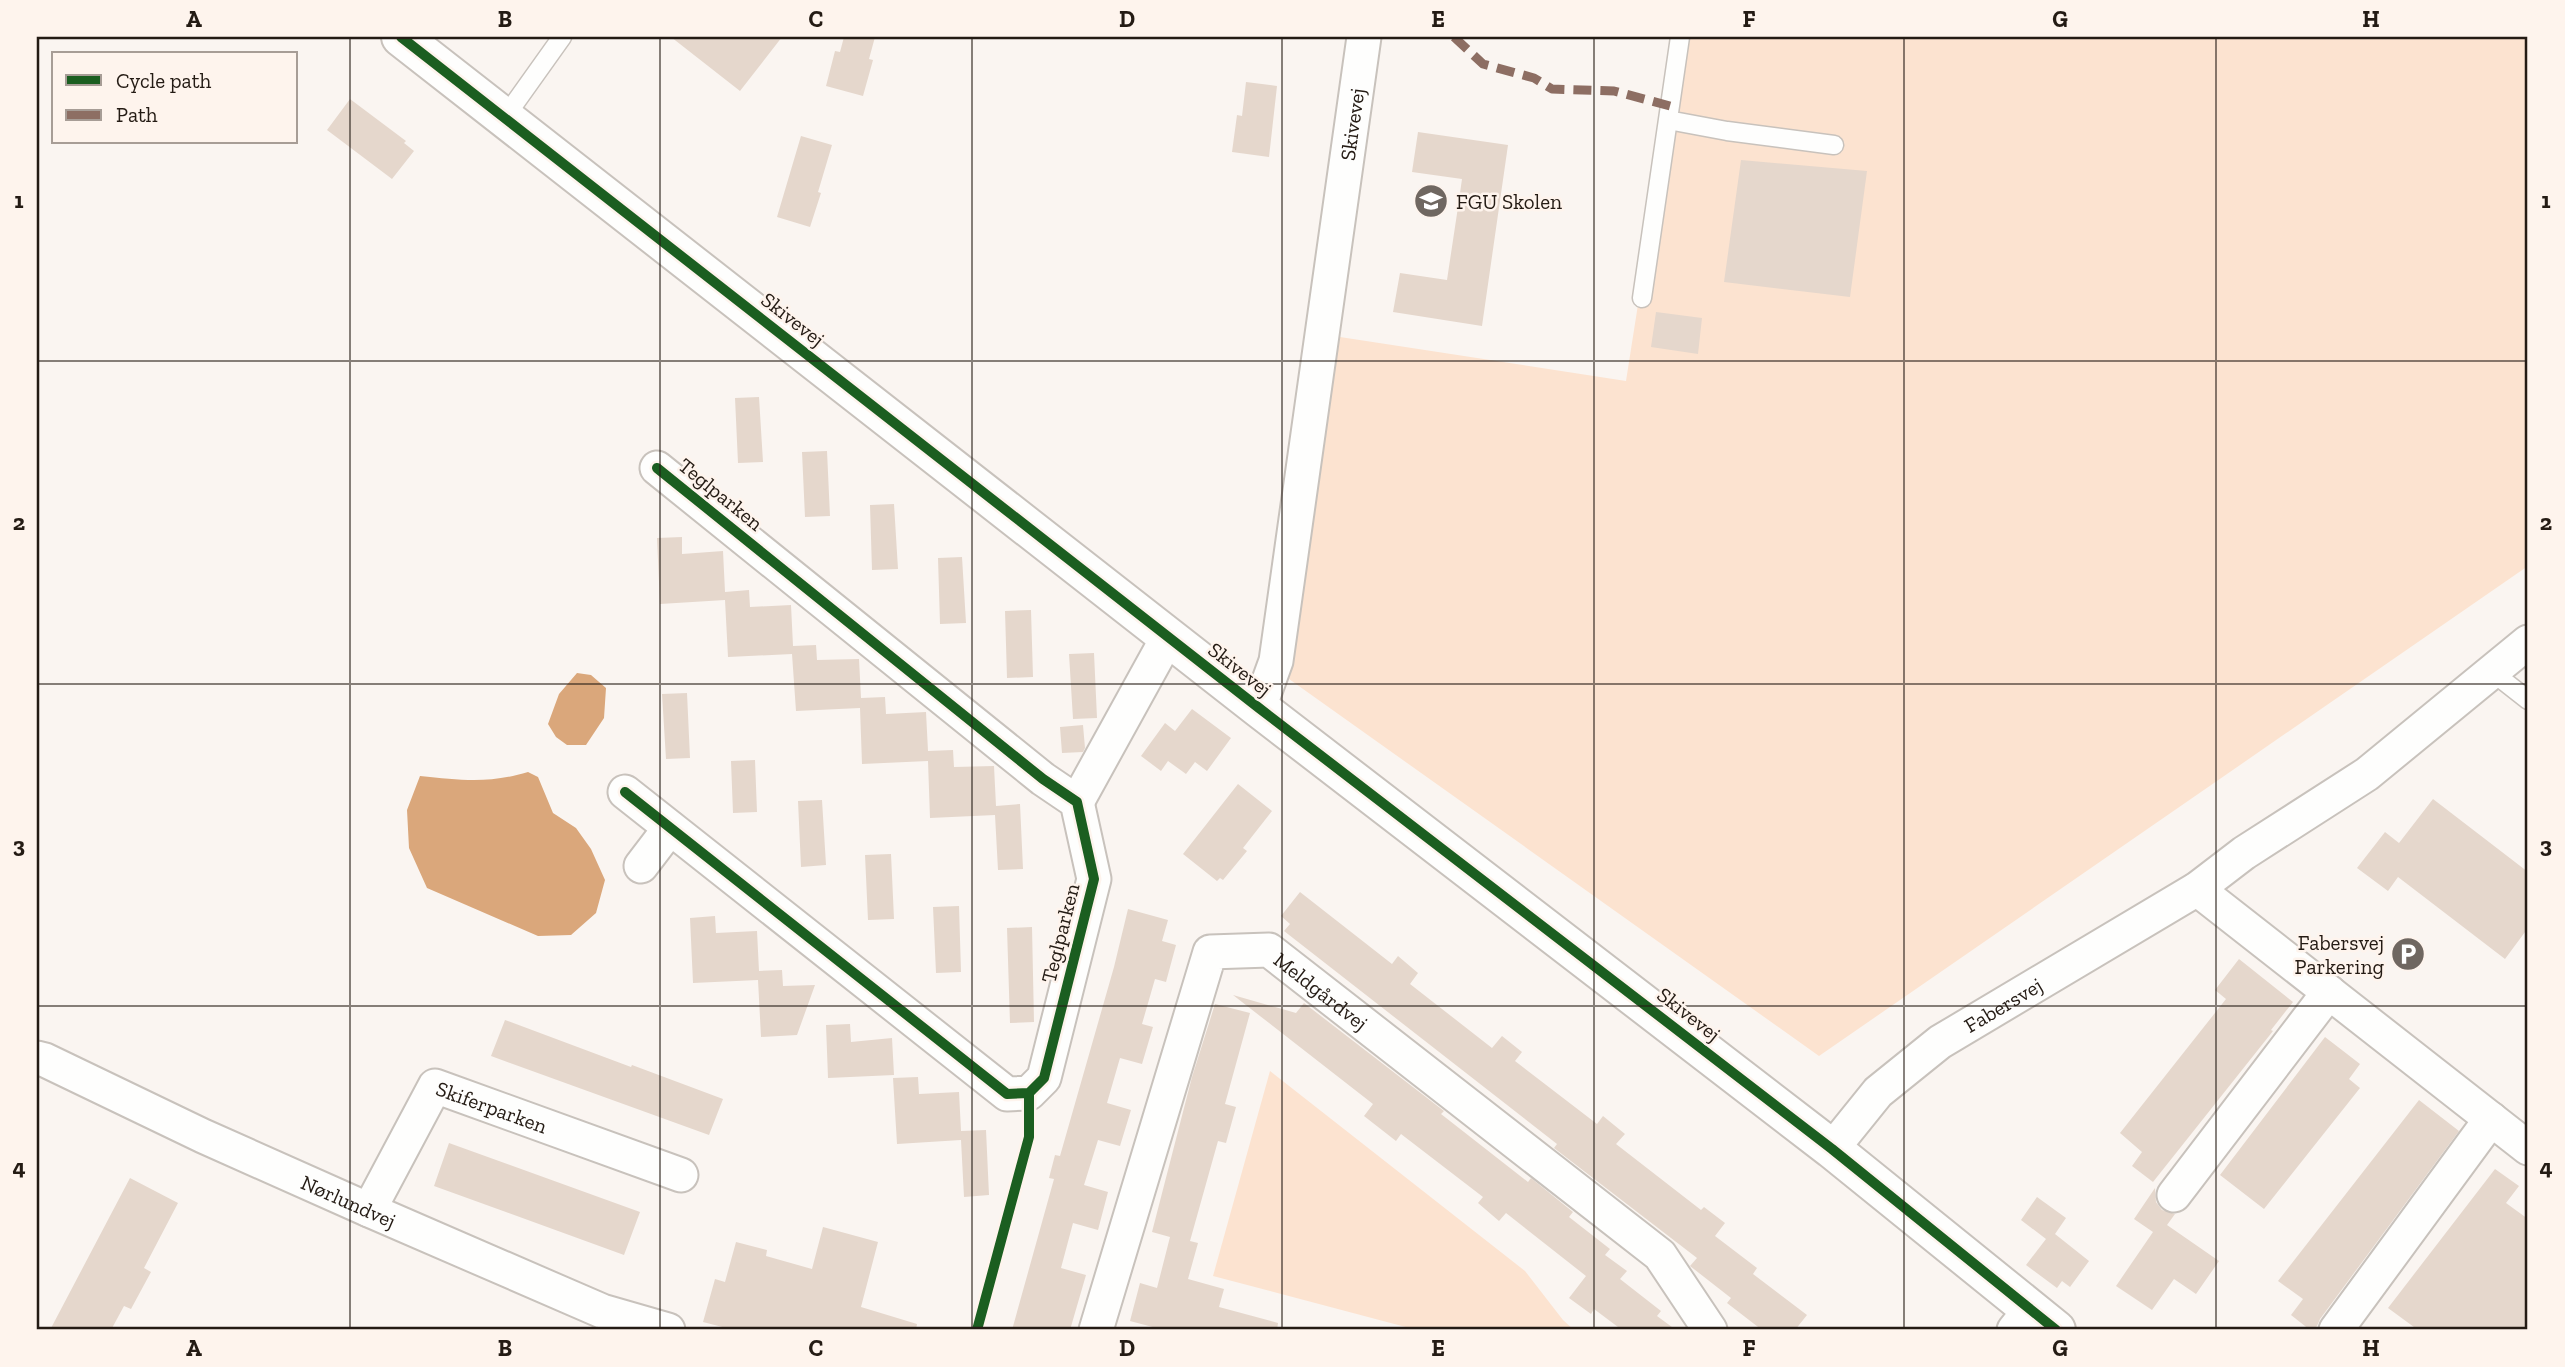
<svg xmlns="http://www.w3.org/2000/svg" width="2565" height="1367" font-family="'Zilla Slab',serif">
<rect width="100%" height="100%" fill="#faf5f1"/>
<path fill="#fce3d0" d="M 1680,37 L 2528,37 L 2528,566 L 1819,1056 L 1289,679 L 1340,337 L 1626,381 Z
M 1270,1071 L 1525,1271 L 1563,1320 L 1574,1330 L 1417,1330 L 1213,1276 Z"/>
<path fill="#daa77b" d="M 577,673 L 591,675 L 606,688 L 604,718 L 586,745 L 567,745 L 556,737 L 548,724 L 559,694 Z
M 528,772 L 538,777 L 553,813 L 576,828 L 591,849 L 605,880 L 596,913 L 571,935 L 538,936 L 427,888 L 409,848 L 407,810 L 420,776 C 461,780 488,784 528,772 Z"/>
<path fill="#e5d7cc" d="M 671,37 L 782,37 L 740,91 Z
M 844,37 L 875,37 L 869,59 L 873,60 L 863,96 L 826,86 L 835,51 L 840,52 Z
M 1246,82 L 1277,86 L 1269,157 L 1232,152 L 1237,115 L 1242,116 Z
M 350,99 L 406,141 L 404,143 L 414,151 L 392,179 L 327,130 Z
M 1418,132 L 1508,145 L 1482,326 L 1393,312 L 1400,273 L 1447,280 L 1458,207 L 1462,179 L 1412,172 Z
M 801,136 L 832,145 L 818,192 L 821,193 L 810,227 L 777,217 Z
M 1741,160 L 1867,171 L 1850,297 L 1724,282 Z
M 1656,312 L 1702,318 L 1698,354 L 1651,347 Z
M 759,397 L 763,462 L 738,463 L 735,398 Z
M 827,451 L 830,516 L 805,517 L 802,452 Z
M 894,504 L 898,569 L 872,570 L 870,505 Z
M 682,537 L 682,554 L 723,551 L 725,592 L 749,590 L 750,607 L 791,605 L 793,646 L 816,645 L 817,660 L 859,659 L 861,698 L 885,697 L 886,714 L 926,712 L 928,751 L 953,750 L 954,767 L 994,766 L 996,806 L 1020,804 L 1023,869 L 998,870 L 995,815 L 930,818 L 928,761 L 862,764 L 860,708 L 796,711 L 792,654 L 728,657 L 725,600 L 660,604 L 657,538 Z
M 962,557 L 966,623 L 940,624 L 938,558 Z
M 1031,610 L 1033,677 L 1007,678 L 1005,611 Z
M 1094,653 L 1097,718 L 1073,719 L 1069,654 Z
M 687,693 L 690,758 L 666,759 L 662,694 Z
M 1192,709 L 1231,738 L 1207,771 L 1195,762 L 1186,774 L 1168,761 L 1161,771 L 1141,756 L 1165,723 L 1175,731 Z
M 1083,725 L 1085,748 L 1083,752 L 1062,753 L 1060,727 Z
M 755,760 L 757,812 L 733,813 L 731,761 Z
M 1238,784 L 1272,811 L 1243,848 L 1247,851 L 1223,880 L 1220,878 L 1217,881 L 1183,854 Z
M 2433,799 L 2528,872 L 2528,928 L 2505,959 L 2398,877 L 2388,891 L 2357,868 L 2385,832 L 2399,843 Z
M 822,800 L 826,865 L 801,867 L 798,801 Z
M 891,854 L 894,919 L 868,920 L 865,855 Z
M 1300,892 L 1392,964 L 1398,956 L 1418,973 L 1410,984 L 1492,1048 L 1502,1036 L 1522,1052 L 1515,1061 L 1597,1124 L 1603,1116 L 1625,1134 L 1616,1144 L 1701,1210 L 1704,1207 L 1725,1223 L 1715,1236 L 1757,1268 L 1753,1274 L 1807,1315 L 1795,1330 L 1762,1330 L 1727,1303 L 1731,1298 L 1690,1266 L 1697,1258 L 1554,1148 L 1557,1144 L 1284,931 L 1290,924 L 1281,916 Z
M 959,906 L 961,972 L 936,973 L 933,907 Z
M 1128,909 L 1168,920 L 1162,941 L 1176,945 L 1166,982 L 1155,979 L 1142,1024 L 1153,1027 L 1142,1064 L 1120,1058 L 1107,1103 L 1131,1110 L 1120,1146 L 1098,1140 L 1084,1185 L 1108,1192 L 1098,1230 L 1073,1223 L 1061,1268 L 1086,1275 L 1070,1330 L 1012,1330 L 1054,1179 L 1049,1178 L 1055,1155 L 1060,1156 L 1114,967 Z
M 715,916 L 716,933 L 757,931 L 759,971 L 782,970 L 783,986 L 815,985 L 797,1035 L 761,1037 L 758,980 L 693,983 L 690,918 Z
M 1032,927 L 1034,1022 L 1010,1023 L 1007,928 Z
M 2239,959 L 2293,1002 L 2271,1030 L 2273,1031 L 2153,1182 L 2132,1166 L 2142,1152 L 2120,1133 L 2226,999 L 2215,990 Z
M 1233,995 L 1296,1013 L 1304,1003 L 1444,1111 L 1441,1114 L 1528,1182 L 1531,1178 L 1573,1212 L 1569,1217 L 1610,1249 L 1605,1255 L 1627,1271 L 1620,1279 L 1661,1311 L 1657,1316 L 1676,1330 L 1622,1330 L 1594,1309 L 1591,1314 L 1569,1298 L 1586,1276 L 1506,1213 L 1499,1221 L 1478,1203 L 1483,1197 L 1401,1134 L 1396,1141 L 1364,1116 L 1373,1104 Z
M 1215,1004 L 1250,1013 L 1225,1104 L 1236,1107 L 1226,1143 L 1218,1141 L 1190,1241 L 1198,1243 L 1188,1279 L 1224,1289 L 1219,1307 L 1278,1323 L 1277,1330 L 1164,1330 L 1130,1321 L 1140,1283 L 1157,1288 L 1170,1237 L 1152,1232 L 1192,1077 Z
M 505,1020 L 631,1067 L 632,1065 L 723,1099 L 709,1135 L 491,1056 Z
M 850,1024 L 851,1042 L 892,1038 L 894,1075 L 828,1078 L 826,1025 Z
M 2325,1037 L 2360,1064 L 2349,1079 L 2360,1088 L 2264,1209 L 2220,1175 Z
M 918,1077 L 919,1094 L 959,1092 L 961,1131 L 986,1130 L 989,1195 L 964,1197 L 961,1140 L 897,1144 L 893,1078 Z
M 2419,1100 L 2459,1131 L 2320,1319 L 2317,1326 L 2314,1330 L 2310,1330 L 2291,1315 L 2303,1299 L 2278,1281 Z
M 449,1143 L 640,1212 L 624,1255 L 434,1186 Z
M 2495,1169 L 2519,1186 L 2506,1203 L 2528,1219 L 2528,1330 L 2418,1330 L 2388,1308 Z
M 130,1178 L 178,1203 L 144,1268 L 151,1272 L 131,1309 L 124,1306 L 111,1330 L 50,1330 Z
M 2155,1188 L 2156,1202 L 2162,1210 L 2175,1214 L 2167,1225 L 2219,1261 L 2196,1294 L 2174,1279 L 2152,1310 L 2116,1286 L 2153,1232 L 2134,1219 Z
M 2037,1197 L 2066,1218 L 2055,1234 L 2089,1261 L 2070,1287 L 2062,1281 L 2057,1288 L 2026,1265 L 2046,1239 L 2021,1220 Z
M 823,1227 L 878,1242 L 861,1307 L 917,1324 L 916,1330 L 734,1330 L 703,1322 L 715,1279 L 725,1282 L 736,1242 L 767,1250 L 766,1256 L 812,1269 Z"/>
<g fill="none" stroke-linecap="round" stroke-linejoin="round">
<g stroke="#c8c2bc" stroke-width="21">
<path id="lane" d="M 505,117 L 562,37
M 1668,120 L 1727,131 L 1834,145
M 1642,298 L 1680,37
M 2491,671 L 2528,700"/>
</g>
<g stroke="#c8c2bc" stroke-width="37">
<g id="street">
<path id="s1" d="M 1259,708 L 1276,661 L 1364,37"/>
<path d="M 625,792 L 1007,1094 L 1029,1093 L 1044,1078 L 1094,879 L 1077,802 L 1043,779 L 657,468"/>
<path d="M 1077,802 L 1168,637"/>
<path d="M 641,866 L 670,828"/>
<path d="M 2197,889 L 2528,1148"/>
<path id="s2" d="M 37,1058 L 45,1060 L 203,1136 L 369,1210 L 602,1311 L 668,1330"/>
<path id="s3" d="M 1832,1149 L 1878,1092 L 1940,1042 L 2197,889 L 2244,853 L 2367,774 L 2528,642"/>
<path d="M 2174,1195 L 2329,992"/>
<path id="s4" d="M 369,1210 L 435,1086 L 681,1175"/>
<path id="s5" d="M 1096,1330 L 1210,952 L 1269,950 L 1660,1255 L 1710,1330"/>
<path d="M 2014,1330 L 2030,1310"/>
<path d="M 2336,1330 L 2491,1119"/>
</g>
</g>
<g stroke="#c8c2bc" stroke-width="42">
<path id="secondary" d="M 401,37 L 1259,708 L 1832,1149 L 2056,1330"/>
</g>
<use href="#lane" stroke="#fefefd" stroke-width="18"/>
<use href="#street" stroke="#fefefd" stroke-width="33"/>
<use href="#secondary" stroke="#fefefd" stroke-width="38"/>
<path stroke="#8d6e63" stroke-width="9" stroke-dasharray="18 9" stroke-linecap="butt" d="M 1454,37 L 1483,64 L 1534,78 L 1552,89 L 1614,91 L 1670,106"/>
<g stroke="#fef4ed" stroke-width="15">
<path id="cycleway" d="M 401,37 L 1259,708 L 1832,1149 L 2056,1330
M 625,792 L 1007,1094 L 1029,1093 L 1044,1078 L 1094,879 L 1077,802 L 1043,779 L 657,468
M 977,1330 L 1029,1137 L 1029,1093"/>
</g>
<use href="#cycleway" stroke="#1b5e20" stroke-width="10"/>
</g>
<path fill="none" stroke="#241b14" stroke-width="2" stroke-opacity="0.55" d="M 350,37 L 350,1330M 660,37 L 660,1330M 972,37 L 972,1330M 1282,37 L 1282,1330M 1594,37 L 1594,1330M 1904,37 L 1904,1330M 2216,37 L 2216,1330M 37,361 L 2528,361M 37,684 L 2528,684M 37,1006 L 2528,1006"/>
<defs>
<g id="school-disc" transform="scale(1.75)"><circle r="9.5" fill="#6f6761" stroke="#fef4ed"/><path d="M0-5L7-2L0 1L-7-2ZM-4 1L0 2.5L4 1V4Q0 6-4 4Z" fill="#fff"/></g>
<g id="parking-disc" transform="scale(1.75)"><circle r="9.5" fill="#6f6761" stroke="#fef4ed"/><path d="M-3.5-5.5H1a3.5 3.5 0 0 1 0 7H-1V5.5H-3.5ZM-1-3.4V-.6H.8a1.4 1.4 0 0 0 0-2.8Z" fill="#fff"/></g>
</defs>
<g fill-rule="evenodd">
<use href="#school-disc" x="1431" y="201"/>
<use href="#parking-disc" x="2408" y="954"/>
</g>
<g text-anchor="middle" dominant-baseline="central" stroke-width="5" stroke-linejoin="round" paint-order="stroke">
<g font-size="21" fill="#241b14" stroke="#fef4ed">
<text stroke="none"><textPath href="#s1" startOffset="592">Skivevej</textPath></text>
<text transform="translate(793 319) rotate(38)">Skivevej</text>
<text transform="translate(721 494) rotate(39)">Teglparken</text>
<text transform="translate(1240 669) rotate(38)">Skivevej</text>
<text transform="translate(1060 933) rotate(-76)">Teglparken</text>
<text stroke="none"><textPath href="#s5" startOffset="520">Meldgårdvej</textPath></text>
<text stroke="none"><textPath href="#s3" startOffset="226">Fabersvej</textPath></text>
<text transform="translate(1689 1014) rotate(38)">Skivevej</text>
<text stroke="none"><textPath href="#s4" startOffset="201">Skiferparken</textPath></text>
<text stroke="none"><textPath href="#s2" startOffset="343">Nørlundvej</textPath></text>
</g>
<g font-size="21" fill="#241b14" stroke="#fef4ed" text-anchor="start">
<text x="1456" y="201">FGU Skolen</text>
<text x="2384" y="942" text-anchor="end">Fabersvej<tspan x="2384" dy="24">Parkering</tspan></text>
</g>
</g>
<rect width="2565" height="1367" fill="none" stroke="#fef4ed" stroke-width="77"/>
<rect x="52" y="52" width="245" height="91" fill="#fef4ed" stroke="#a79d96" stroke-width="2"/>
<rect x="66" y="75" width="35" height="10" fill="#1b5e20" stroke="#a79d96" stroke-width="2"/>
<text x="116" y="88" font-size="21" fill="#241b14">Cycle path</text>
<rect x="66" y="110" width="35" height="10" fill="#8d6e63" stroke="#a79d96" stroke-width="2"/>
<text x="116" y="122" font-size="21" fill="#241b14">Path</text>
<rect x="38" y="38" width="2488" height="1290" fill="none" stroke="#241b14" stroke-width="2.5"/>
<g font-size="23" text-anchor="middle" font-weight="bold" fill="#241b14">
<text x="194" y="27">A</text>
<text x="505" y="27">B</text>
<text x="816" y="27">C</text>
<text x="1127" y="27">D</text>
<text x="1438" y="27">E</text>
<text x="1749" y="27">F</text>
<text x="2060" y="27">G</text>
<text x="2371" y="27">H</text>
<text x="19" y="208">1</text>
<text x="2546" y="208">1</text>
<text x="19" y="530">2</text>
<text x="2546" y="530">2</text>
<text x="19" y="853">3</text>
<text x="2546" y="853">3</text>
<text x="19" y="1175">4</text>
<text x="2546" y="1175">4</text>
<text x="194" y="1356">A</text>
<text x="505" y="1356">B</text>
<text x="816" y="1356">C</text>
<text x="1127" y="1356">D</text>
<text x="1438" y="1356">E</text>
<text x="1749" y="1356">F</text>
<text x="2060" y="1356">G</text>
<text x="2371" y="1356">H</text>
</g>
</svg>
